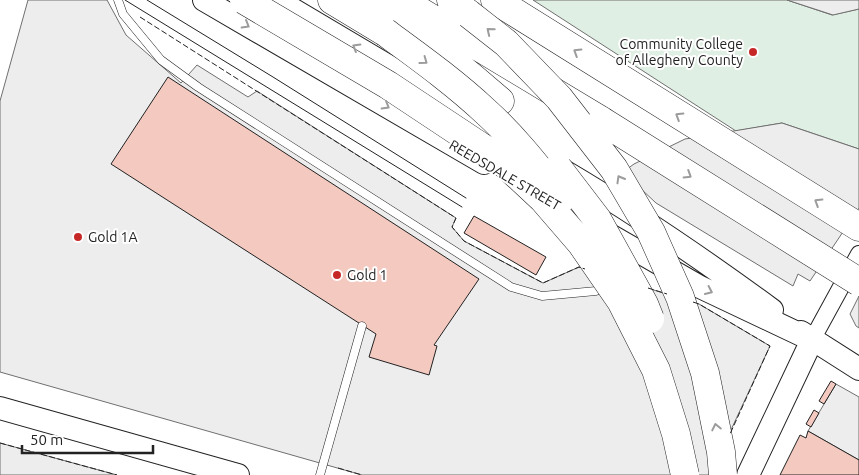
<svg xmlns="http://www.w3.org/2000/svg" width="859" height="475" font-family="Ubuntu,sans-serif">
<rect width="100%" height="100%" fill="#fff"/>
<path fill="#e0efe3" stroke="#6f6f6f" d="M 533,0 L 787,0 L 832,15 L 859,9 L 859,149 L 782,123 L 736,131 Z"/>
<path fill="#ededed" stroke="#6f6f6f" d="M 28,0 L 107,0 L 126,35 L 181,83 L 197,65 L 248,97 L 257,91 L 456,218 L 452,227 L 464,241 L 543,283 L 579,267 L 699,304 L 770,346 L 730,432 L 720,475 L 362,475 L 0,372 L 0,101 Z
M 787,0 L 859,0 L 859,9 L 833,15 Z
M 782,123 L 859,149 L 859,208 L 810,281 L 798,274 L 793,286 L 656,203 L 623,172 L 634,164 L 685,139 Z
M 859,296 L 859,328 L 856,326 L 850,314 Z
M 836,384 L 859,397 L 859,460 L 808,431 Z
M 0,443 L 117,475 L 0,475 Z"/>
<path fill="#f3c9c0" stroke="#222" d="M 168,77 L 479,279 L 434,345 L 437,346 L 429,375 L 369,357 L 376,334 L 111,164 Z
M 474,216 L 546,257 L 536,275 L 464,233 Z
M 831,381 L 836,384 L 824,404 L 819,401 Z
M 814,410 L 819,413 L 811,427 L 806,424 Z
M 808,431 L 859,460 L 859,475 L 780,475 L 800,435 L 806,438 Z"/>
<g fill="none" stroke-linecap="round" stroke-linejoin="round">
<g stroke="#222" stroke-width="9">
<path id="lane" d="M 118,0 L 123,14 L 161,60 L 198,87 L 511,287 L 542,296 L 596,291
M 320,475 L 362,326"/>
</g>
<g stroke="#222" stroke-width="18">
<path id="street" d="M 812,340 L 859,254"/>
</g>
<g stroke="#222" stroke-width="24">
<path id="secondary" d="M 204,0 L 484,163
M 277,0 L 491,127
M 564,171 C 635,213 704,260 772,310
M 549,200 L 700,287 L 812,340
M 801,332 L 859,369
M 0,408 L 238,475
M 748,475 L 812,340"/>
</g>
<g stroke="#222" stroke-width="29">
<path id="highway" d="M 332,0 L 385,32
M 368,0 C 415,31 458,64 500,101
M 401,0 L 602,121
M 451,0 L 469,14
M 495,0 L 859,227"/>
</g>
<use href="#lane" stroke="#fff" stroke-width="8"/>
<use href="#street" stroke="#fff" stroke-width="16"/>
<use href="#secondary" stroke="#fff" stroke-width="22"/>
<use href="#highway" stroke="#fff" stroke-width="28"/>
<path stroke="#222" stroke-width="1" d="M 125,0 L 462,207
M 147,0 L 273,77 L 466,198"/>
<g stroke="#222" stroke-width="29" stroke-linecap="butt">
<path id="highway-bridge" d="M 244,0 L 388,85 L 501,160 L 543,199 L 581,243 L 621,301 L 656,370 L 676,434 L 685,475
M 469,14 L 506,43 L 559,98 L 614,169 L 651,232 L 680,297 L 705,373 L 721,452 L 723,475
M 385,32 C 419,57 454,82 485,111 C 514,137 538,168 562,198
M 602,121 L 859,282
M 558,168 L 597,219 L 644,304 L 650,319"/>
</g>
<use href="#highway-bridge" stroke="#fff" stroke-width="28"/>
<path stroke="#222" stroke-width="1" stroke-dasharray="6 2.5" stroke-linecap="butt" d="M 140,17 L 456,218 L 452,227 L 464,241 L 543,283 L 579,267 L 585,269
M 648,288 L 667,294
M 693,302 L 699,304 L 770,346 L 730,434
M 0,443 L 117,475
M 338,468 L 362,475"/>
</g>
<defs><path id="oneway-chevron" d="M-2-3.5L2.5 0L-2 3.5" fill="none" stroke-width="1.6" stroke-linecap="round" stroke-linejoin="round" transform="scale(1.25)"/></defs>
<g stroke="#9c9c9c">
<use href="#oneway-chevron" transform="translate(246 25) rotate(30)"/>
<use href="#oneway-chevron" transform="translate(490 31) rotate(-141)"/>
<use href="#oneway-chevron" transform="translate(356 47) rotate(-149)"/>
<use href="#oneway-chevron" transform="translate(577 52) rotate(-148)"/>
<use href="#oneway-chevron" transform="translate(424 61) rotate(36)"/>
<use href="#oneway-chevron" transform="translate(386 106) rotate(30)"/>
<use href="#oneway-chevron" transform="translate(679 116) rotate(-148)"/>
<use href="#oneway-chevron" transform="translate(688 175) rotate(32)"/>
<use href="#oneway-chevron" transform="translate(620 179) rotate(-120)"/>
<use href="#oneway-chevron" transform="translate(818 202) rotate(-148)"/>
<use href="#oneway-chevron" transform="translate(709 291) rotate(25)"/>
<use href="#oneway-chevron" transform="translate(716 427) rotate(-102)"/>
</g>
<g fill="#c62828" stroke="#fff" stroke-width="2">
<circle cx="753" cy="52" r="5"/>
<circle cx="78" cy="237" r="5"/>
<circle cx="337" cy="275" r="5"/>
</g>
<g text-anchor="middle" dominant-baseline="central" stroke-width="4" stroke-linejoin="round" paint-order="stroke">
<g font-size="14" fill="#222" stroke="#fff" text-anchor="start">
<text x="743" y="44" text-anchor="end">Community College<tspan x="743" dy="16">of Allegheny County</tspan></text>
<text x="88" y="237">Gold 1A</text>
<text x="347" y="275">Gold 1</text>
</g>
<g font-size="14" fill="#222" stroke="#fff">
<text transform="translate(505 175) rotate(30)">REEDSDALE STREET</text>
</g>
</g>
<path d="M22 445v8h131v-8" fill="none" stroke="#222222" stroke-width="2.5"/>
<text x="30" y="445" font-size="15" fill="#222222" stroke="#ffffff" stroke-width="4" paint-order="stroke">50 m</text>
</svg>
